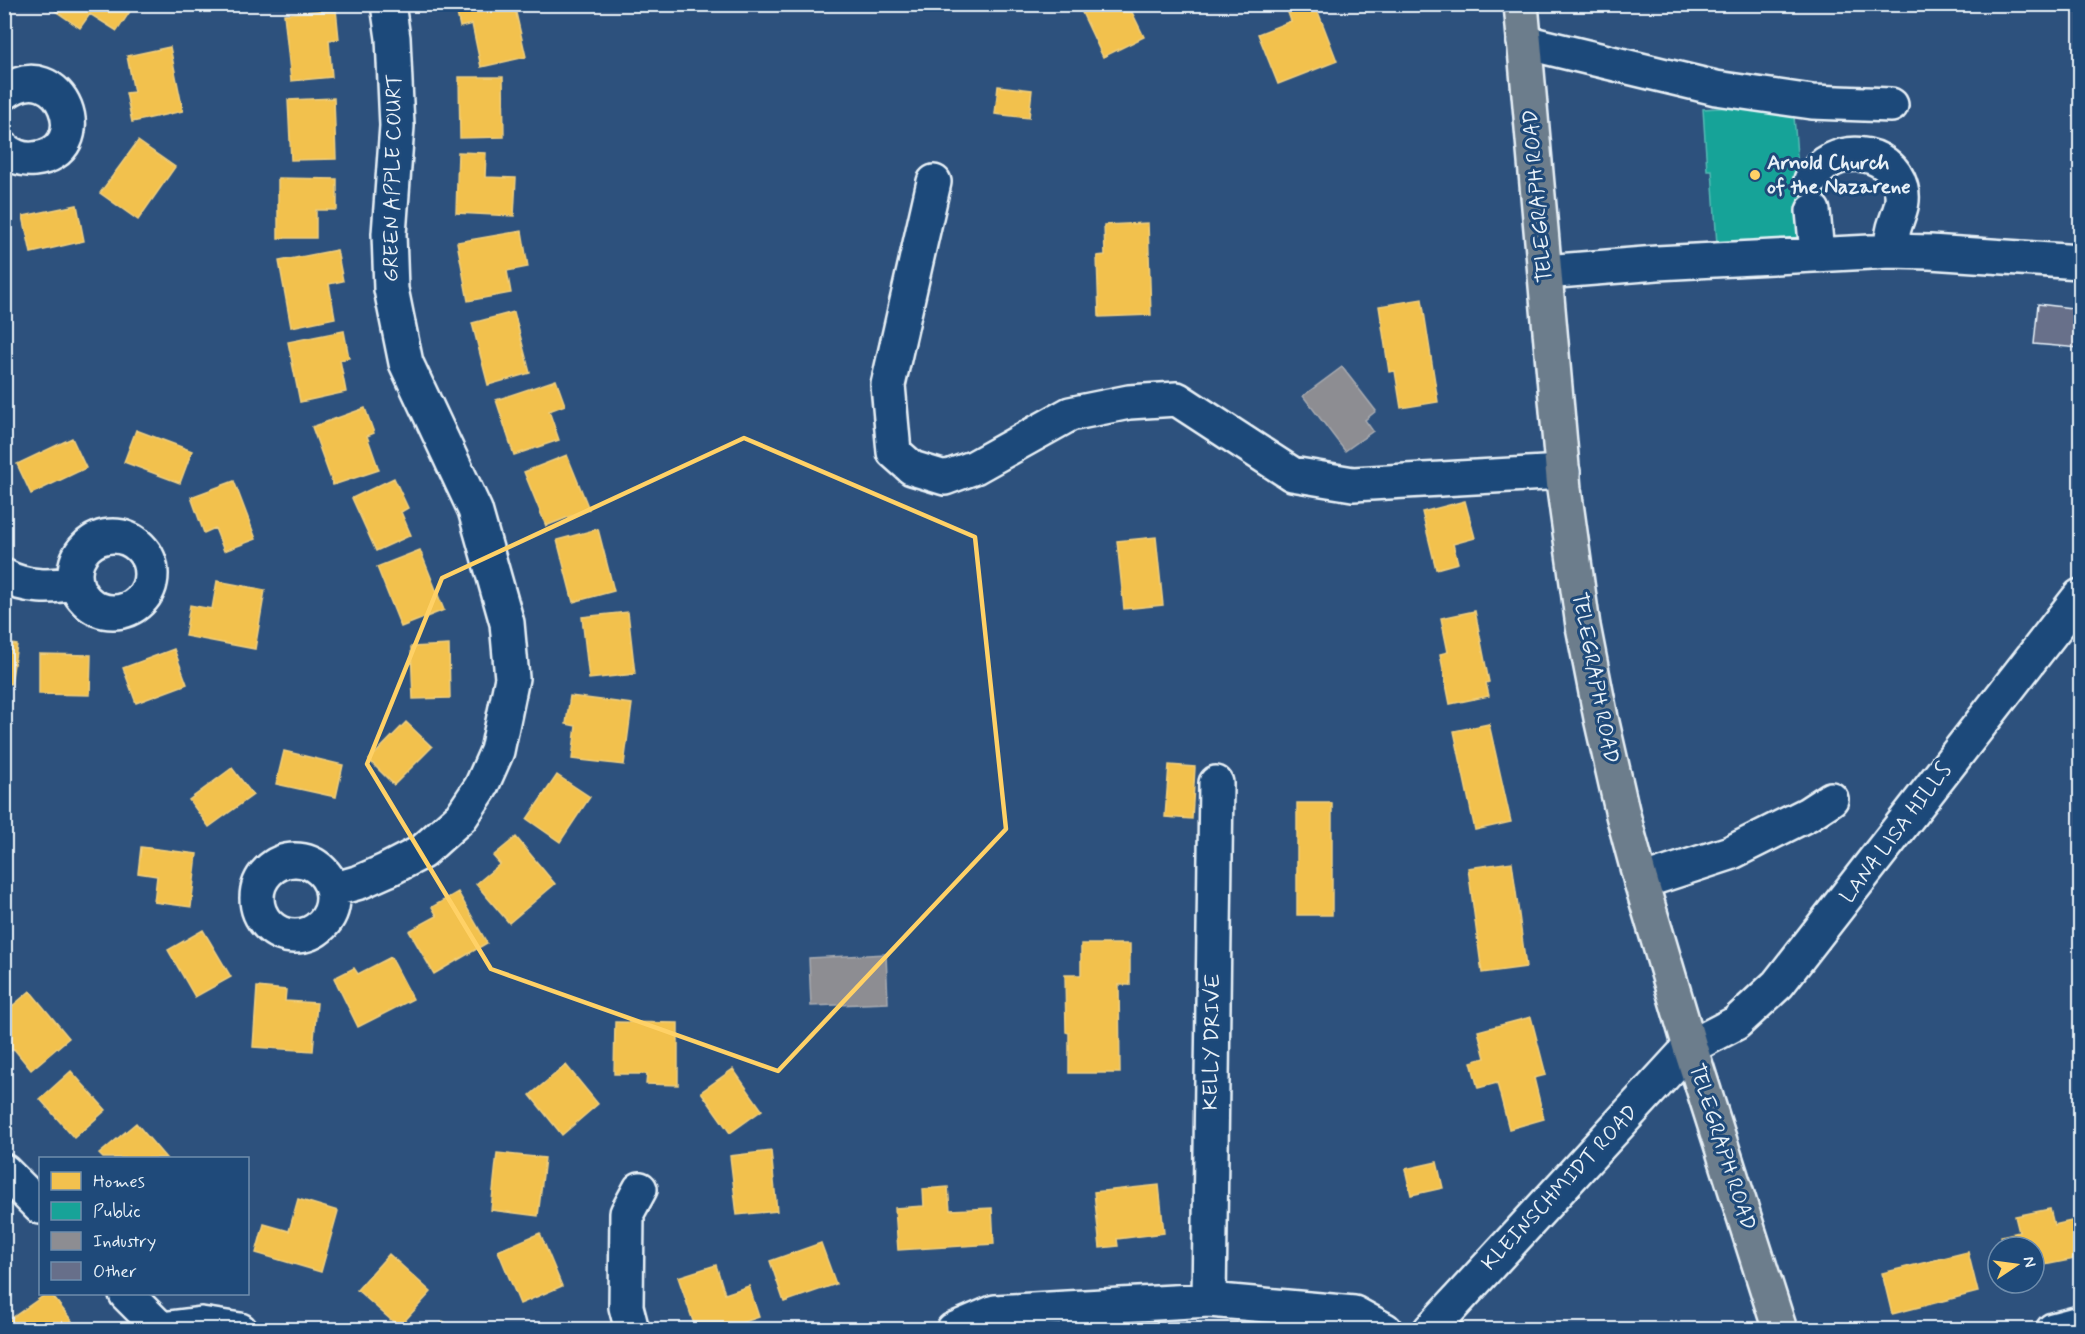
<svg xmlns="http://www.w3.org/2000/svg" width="2085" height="1334" font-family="Mynerve,sans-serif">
<rect width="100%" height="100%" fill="#2d517d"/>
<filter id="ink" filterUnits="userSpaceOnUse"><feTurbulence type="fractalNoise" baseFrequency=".0167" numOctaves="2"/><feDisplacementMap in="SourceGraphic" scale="12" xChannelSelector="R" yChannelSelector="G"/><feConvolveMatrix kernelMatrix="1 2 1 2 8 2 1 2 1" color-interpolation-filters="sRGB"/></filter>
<g filter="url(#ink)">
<path fill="#f2c14e" stroke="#efcf81" stroke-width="1.5" d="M 58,4 L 135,4 L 117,31 L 90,14 L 80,28 L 54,10 Z
M 455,4 L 514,4 L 526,57 L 481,67 L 472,24 L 460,27 Z
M 1078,4 L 1128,4 L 1144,37 L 1103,57 Z
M 1301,4 L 1315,4 L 1337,61 L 1278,84 L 1258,34 L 1291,21 L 1287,10 Z
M 336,9 L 339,39 L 329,40 L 332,77 L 291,81 L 284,14 Z
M 170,47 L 183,111 L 132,122 L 126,93 L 134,92 L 127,56 Z
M 459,77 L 503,77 L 504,137 L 460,138 Z
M 998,86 L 1032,90 L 1029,118 L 995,114 Z
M 334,98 L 336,159 L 291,160 L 288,100 Z
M 138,141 L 175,167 L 138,220 L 100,193 Z
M 458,152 L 486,153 L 485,177 L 516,178 L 514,216 L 456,213 Z
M 278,178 L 337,179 L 337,210 L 316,210 L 316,238 L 278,238 Z
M 77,205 L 84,241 L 31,253 L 23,216 Z
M 1148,223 L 1151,315 L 1099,317 L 1097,256 L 1105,255 L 1104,225 Z
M 522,231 L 528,267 L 507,271 L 511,293 L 468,301 L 457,242 Z
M 337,250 L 343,281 L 329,284 L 335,318 L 291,327 L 279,261 Z
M 1422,299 L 1438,402 L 1401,408 L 1395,371 L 1389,372 L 1379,306 Z
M 514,312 L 530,373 L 488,385 L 472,323 Z
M 344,331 L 349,358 L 340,360 L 346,392 L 300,402 L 288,342 Z
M 556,380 L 565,405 L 549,411 L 559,440 L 514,455 L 496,400 Z
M 365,408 L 374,433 L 367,436 L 379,470 L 333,485 L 312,427 Z
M 136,430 L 192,451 L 180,483 L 124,462 Z
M 72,438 L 86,468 L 31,494 L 17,464 Z
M 567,455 L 589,509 L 546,526 L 524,472 Z
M 394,478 L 408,508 L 401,512 L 411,535 L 376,551 L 352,498 Z
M 234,481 L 256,539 L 224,551 L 215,528 L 204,533 L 191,497 Z
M 1465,501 L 1475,538 L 1453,544 L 1458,563 L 1436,569 L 1422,512 Z
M 598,529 L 614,591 L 573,602 L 557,540 Z
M 1156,537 L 1163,605 L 1124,609 L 1117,541 Z
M 420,550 L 444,610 L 401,627 L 377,567 Z
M 217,581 L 265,590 L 255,649 L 185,636 L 190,605 L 212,609 Z
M 1475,611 L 1489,682 L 1486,683 L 1489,696 L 1450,704 L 1440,654 L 1448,652 L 1441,618 Z
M 628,612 L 635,674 L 589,679 L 582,617 Z
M 4,643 L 17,645 L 11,684 L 4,683 Z
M 449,645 L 450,698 L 413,699 L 411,647 Z
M 174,649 L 187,684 L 136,703 L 123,668 Z
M 39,654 L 91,655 L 90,695 L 39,694 Z
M 570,696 L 632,704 L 624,765 L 572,759 L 576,726 L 566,724 Z
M 406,722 L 432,747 L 394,785 L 369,760 Z
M 1489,724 L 1511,822 L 1475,830 L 1454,731 Z
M 284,751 L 343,765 L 336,797 L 276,784 Z
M 1169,765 L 1195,767 L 1192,819 L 1165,817 Z
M 232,768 L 253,795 L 209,827 L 189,800 Z
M 557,775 L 590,797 L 560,842 L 527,819 Z
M 1297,803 L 1332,803 L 1332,915 L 1297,915 Z
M 516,837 L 555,884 L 509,923 L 476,884 L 500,864 L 493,856 Z
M 141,847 L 197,854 L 191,907 L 154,902 L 157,876 L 138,873 Z
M 1512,862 L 1526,967 L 1482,973 L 1468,868 Z
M 458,892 L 487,943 L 434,974 L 409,931 L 437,916 L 432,907 Z
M 203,930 L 231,977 L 195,997 L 168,950 Z
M 1081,944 L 1130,944 L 1130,985 L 1119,985 L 1120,1073 L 1069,1073 L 1069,1033 L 1066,1032 L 1065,975 L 1081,975 Z
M 391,957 L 413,999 L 358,1027 L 334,978 L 354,968 L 358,974 Z
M 257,987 L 286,990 L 285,1001 L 317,1003 L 313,1051 L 253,1047 Z
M 30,991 L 69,1038 L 31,1070 L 14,1049 L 4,1056 L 4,1013 Z
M 1531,1017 L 1546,1075 L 1534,1078 L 1544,1119 L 1509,1129 L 1497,1083 L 1478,1088 L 1471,1062 L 1485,1058 L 1478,1031 Z
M 615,1022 L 678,1023 L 678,1085 L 646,1084 L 647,1074 L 614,1074 Z
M 566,1065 L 598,1104 L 562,1135 L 530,1095 Z
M 733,1069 L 762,1110 L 730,1133 L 701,1092 Z
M 71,1071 L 106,1110 L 74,1138 L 40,1099 Z
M 136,1123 L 166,1158 L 103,1158 L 99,1154 Z
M 771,1151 L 777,1211 L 737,1215 L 730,1156 Z
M 497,1153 L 545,1158 L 538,1216 L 491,1210 Z
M 1437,1162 L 1443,1188 L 1411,1195 L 1405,1169 Z
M 1159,1185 L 1164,1233 L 1117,1239 L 1118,1246 L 1100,1248 L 1094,1192 Z
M 948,1187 L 950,1210 L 992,1208 L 994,1244 L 898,1250 L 895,1208 L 924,1206 L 923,1189 Z
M 298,1199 L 338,1211 L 321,1272 L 256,1253 L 264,1224 L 289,1231 Z
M 2050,1209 L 2054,1225 L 2080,1219 L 2080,1258 L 2034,1267 L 2034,1247 L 2003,1247 L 2001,1236 L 2019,1232 L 2015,1216 Z
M 540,1233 L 562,1286 L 520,1304 L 498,1251 Z
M 821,1243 L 836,1284 L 784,1302 L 770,1261 Z
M 1968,1252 L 1978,1292 L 1892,1314 L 1882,1273 Z
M 389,1254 L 431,1292 L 399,1327 L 357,1290 Z
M 716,1265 L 725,1294 L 749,1286 L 759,1317 L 721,1330 L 696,1330 L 678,1277 Z
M 46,1294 L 51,1294 L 72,1321 L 61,1330 L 10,1330 L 5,1323 Z
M 443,1321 L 456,1330 L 437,1330 Z"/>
<path fill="#17a398" stroke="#56bab5" stroke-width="1.5" d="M 1793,103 L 1799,181 L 1824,179 L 1826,210 L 1802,239 L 1717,245 L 1712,170 L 1707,170 L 1703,109 Z"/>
<path fill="#8d8d92" stroke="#a8abb1" stroke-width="1.5" d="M 1342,367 L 1376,411 L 1365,420 L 1373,431 L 1345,451 L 1303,396 Z
M 886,954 L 888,1003 L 811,1006 L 809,958 Z"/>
<path fill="#676f8a" stroke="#e8f1f8" stroke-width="1.5" d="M 2038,304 L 2080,309 L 2080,348 L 2034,344 Z"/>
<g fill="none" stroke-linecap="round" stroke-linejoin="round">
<g stroke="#e8f1f8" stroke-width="38">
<path id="minor" d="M 1524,42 L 1716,88 L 1812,102 L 1891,105
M 4,93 C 62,50 99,153 34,159 C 23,160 13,157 4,149
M 1811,180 C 1831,143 1890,146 1901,188 C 1905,203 1898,214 1894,228 C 1892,236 1891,244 1890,251
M 934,182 L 888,385 L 894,452 L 912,468 L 945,478 L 975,467 L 1070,414 L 1129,402 L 1177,399 L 1292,474 L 1353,484 L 1563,472
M 1813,211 L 1817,253
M 1545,272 L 1657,263 L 1890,251 L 1930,252 L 2080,262
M75 574a38 38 0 1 1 76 0a38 38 0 1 1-76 0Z
M 4,576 C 25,588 53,588 76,582
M257 898a38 38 0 1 1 76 0a38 38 0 1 1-76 0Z
M 1641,882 L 1730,853 L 1808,814 L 1831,799
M 332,890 L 360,882 L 387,870 L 422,852 L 461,817 L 481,787 L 497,751 L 512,678 L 507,623 L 475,510 L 406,363 L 391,289 L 389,234 L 397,126 L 393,38 L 388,4
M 4,1171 L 40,1207
M 126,1294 L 161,1329 L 201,1324 L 240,1330
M 1209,1300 L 1216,783
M 632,1330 L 626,1307 L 627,1213 L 640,1189
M 953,1330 L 995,1312 L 1209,1300 L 1354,1313 L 1385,1330
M 1430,1330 L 1690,1047 L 1736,1023 L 1778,984 L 2080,596
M 2053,1330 L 2080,1323"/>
</g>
<g stroke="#e8f1f8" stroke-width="38">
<path id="major" d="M 1521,4 L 1564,489 L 1583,626 L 1601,718 L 1623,815 L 1641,882 L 1690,1047 L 1780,1330"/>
</g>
<use href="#minor" stroke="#1f4a7a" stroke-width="33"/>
<use href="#major" stroke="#6c7d8c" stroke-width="33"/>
</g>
</g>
<path fill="none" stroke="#ffd166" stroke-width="4.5" stroke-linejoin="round" d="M 744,438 L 975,537 L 1006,829 L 778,1071 L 491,969 L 367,764 L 442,578 Z"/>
<circle fill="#ffd166" stroke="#1f4a7a" stroke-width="2" cx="1755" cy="175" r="6"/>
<g text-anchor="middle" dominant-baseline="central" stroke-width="6" stroke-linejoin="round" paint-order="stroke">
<g font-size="21" font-weight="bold" fill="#e8f1f8" stroke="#1f4a7a" text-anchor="start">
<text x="1767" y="163">Arnold Church<tspan x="1767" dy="24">of the Nazarene</tspan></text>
</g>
<g font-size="21" fill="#e8f1f8" stroke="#1f4a7a">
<text transform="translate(393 178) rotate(-89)">GREEN APPLE COURT</text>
<text transform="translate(1538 196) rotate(-95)">TELEGRAPH ROAD</text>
<text transform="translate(1595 678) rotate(79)">TELEGRAPH ROAD</text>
<text transform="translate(1896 833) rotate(-53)">LANA LISA HILLS</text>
<text transform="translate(1212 1042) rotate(-89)">KELLY DRIVE</text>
<text transform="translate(1722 1147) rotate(72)">TELEGRAPH ROAD</text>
<text transform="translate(1560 1188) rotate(-47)">KLEINSCHMIDT ROAD</text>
</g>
</g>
<rect width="2085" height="1334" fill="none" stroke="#1f4a7a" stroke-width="24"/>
<rect x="12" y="12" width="2061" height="1310" fill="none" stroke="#e8f1f8" stroke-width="2" filter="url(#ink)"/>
<rect x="39" y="1157" width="210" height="138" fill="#1f4a7a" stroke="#6f8dac" stroke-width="1.5"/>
<rect x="51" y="1172" width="30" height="18" fill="#f2c14e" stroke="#6f8dac" stroke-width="1.5"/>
<text x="93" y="1187" font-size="18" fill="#e8f1f8">Homes</text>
<rect x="51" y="1202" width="30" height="18" fill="#17a398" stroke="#6f8dac" stroke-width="1.5"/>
<text x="93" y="1217" font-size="18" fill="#e8f1f8">Public</text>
<rect x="51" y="1232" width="30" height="18" fill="#8d8d92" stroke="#6f8dac" stroke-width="1.5"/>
<text x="93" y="1247" font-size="18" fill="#e8f1f8">Industry</text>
<rect x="51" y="1262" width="30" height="18" fill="#676f8a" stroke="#6f8dac" stroke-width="1.5"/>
<text x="93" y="1277" font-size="18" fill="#e8f1f8">Other</text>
<g transform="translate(2016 1265) rotate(77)"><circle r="28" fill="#1f4a7a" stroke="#6f8dac" stroke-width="1.5"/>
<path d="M0-4.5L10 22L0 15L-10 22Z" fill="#ffd166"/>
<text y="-9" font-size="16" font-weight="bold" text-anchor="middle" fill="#e8f1f8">N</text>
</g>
</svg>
